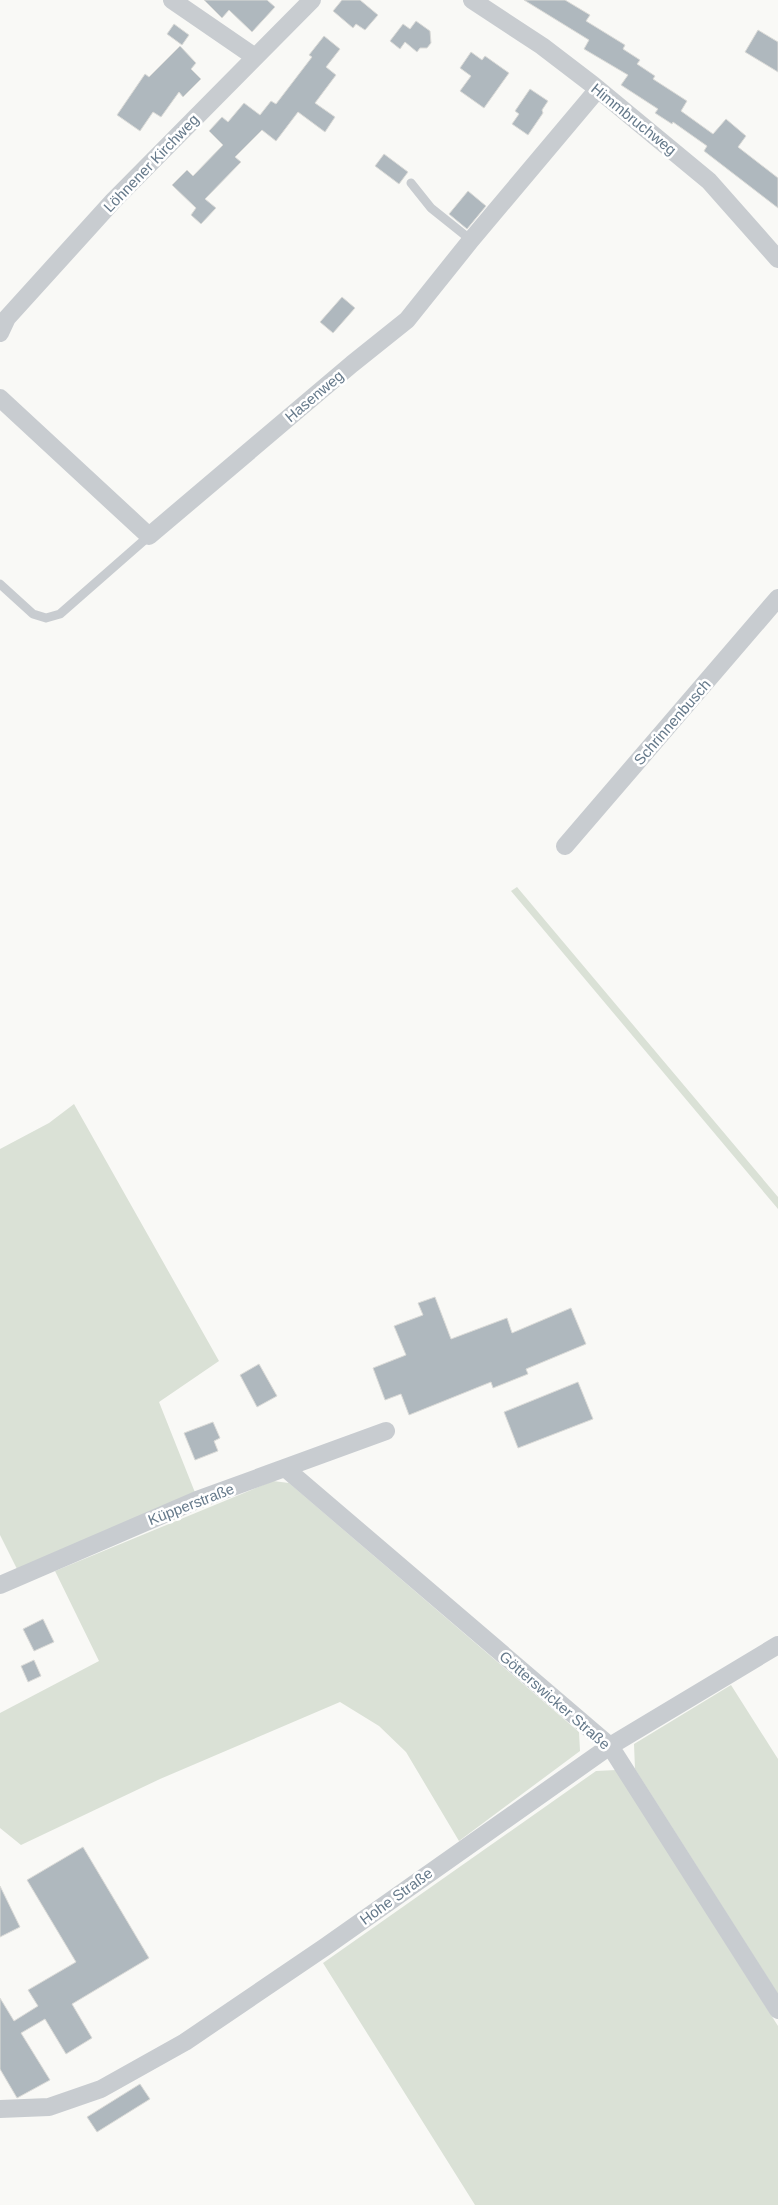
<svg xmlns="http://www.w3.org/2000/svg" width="778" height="2205" font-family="Arial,sans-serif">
<rect width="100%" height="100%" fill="#f9f9f6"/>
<path fill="#dae1d6" d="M 517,887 L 778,1197 L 778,1209 L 511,891 Z
M 74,1104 L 219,1361 L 159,1402 L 196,1495 L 17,1569 L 0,1535 L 0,1149 L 49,1123 Z
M 273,1481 L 289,1483 L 579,1732 L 580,1751 L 459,1841 L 406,1752 L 379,1726 L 340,1702 L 160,1779 L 21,1845 L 0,1828 L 0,1713 L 99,1661 L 55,1571 Z
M 731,1685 L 778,1759 L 778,1994 L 635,1769 L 634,1744 Z
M 616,1770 L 778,2026 L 778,2205 L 475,2205 L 323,1963 L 596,1771 Z"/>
<path fill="#afb8be" stroke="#dbdbd8" d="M 204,0 L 267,0 L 275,7 L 252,32 L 229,10 L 222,18 Z
M 342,0 L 360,0 L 378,15 L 365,30 L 356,24 L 353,28 L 333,11 Z
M 524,0 L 565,0 L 590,15 L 586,21 L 625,45 L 623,49 L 640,60 L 637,64 L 655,76 L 653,79 L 687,101 L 681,111 L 713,134 L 726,119 L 746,136 L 738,147 L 778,178 L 778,208 L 704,151 L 707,146 L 673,122 L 672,124 L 655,113 L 658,109 L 621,85 L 628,75 L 584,49 L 589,40 Z
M 416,21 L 430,31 L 431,43 L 427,48 L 420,48 L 417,52 L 405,42 L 400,49 L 390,41 L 403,24 L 410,29 Z
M 174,24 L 189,35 L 182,45 L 167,34 Z
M 758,30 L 778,42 L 778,72 L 745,52 Z
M 324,36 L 340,49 L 326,67 L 336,75 L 315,103 L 335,117 L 325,132 L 298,112 L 276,141 L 262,130 L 235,157 L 241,162 L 205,199 L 216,208 L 201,224 L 191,215 L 196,208 L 172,185 L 187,170 L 193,176 L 223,145 L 209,131 L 222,117 L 228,122 L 244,103 L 260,115 L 271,101 L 276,104 L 312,57 L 309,55 Z
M 180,46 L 196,63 L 191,69 L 201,79 L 183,97 L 179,92 L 161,117 L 153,112 L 140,131 L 117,115 L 145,74 L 149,77 Z
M 471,52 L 482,60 L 485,56 L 509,73 L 484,108 L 460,91 L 471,76 L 460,68 Z
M 530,89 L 548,101 L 542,110 L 543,113 L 528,135 L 512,124 L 519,114 L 515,111 Z
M 384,154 L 408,172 L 399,184 L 375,166 Z
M 468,191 L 486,206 L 467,229 L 449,214 Z
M 342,297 L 355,308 L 333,333 L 320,322 Z
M 435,1297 L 451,1339 L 507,1318 L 512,1333 L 571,1308 L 586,1344 L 526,1369 L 528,1374 L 493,1388 L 491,1382 L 409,1415 L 401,1394 L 385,1400 L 373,1368 L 406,1355 L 394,1326 L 423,1315 L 418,1303 Z
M 259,1364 L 277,1396 L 257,1407 L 240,1375 Z
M 578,1382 L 593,1419 L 518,1448 L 504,1412 Z
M 213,1422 L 220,1438 L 214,1441 L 218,1451 L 195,1460 L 184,1433 Z
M 43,1619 L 54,1642 L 34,1651 L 23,1629 Z
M 34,1660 L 41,1676 L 28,1682 L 21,1666 Z
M 83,1847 L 149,1958 L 72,2004 L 92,2038 L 66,2054 L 45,2019 L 21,2033 L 50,2080 L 17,2098 L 0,2069 L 0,1998 L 14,2021 L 38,2006 L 28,1990 L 76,1962 L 27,1880 Z
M 0,1886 L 20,1927 L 0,1937 Z
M 140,2084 L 150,2099 L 97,2132 L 87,2117 Z"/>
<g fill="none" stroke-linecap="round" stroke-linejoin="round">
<path stroke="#c8ccd0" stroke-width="9" d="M 411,183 L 431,208 L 471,240
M 0,584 L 33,614 L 46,618 L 60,614 L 149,536"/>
<path stroke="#c8ccd0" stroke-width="18" d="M 172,0 L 255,57
M 472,0 L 542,46 L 593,85 L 709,181 L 778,259
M 0,333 L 7,318 L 113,201 L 312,0
M 0,398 L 149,536 L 352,364 L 407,320 L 471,240 L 598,89
M 565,846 L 778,598
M 285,1468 L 610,1746 L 778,2010
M 0,1585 L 197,1500 L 386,1431
M 0,2109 L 49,2107 L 101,2089 L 185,2042 L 325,1947 L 610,1746 L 778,1645"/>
</g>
<g text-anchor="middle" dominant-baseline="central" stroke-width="5" stroke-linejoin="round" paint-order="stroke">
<g font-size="15" fill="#65798a" stroke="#fff">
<text transform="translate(634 119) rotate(39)">Himmbruchweg</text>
<text transform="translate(151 163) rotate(-46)">Löhnener Kirchweg</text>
<text transform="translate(314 396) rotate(-40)">Hasenweg</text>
<text transform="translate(672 722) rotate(-49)">Schrinnenbusch</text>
<text transform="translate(191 1504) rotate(-21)">Küpperstraße</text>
<text transform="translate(555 1700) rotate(41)">Götterswicker Straße</text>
<text transform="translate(396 1896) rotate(-36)">Hohe Straße</text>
</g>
</g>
</svg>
